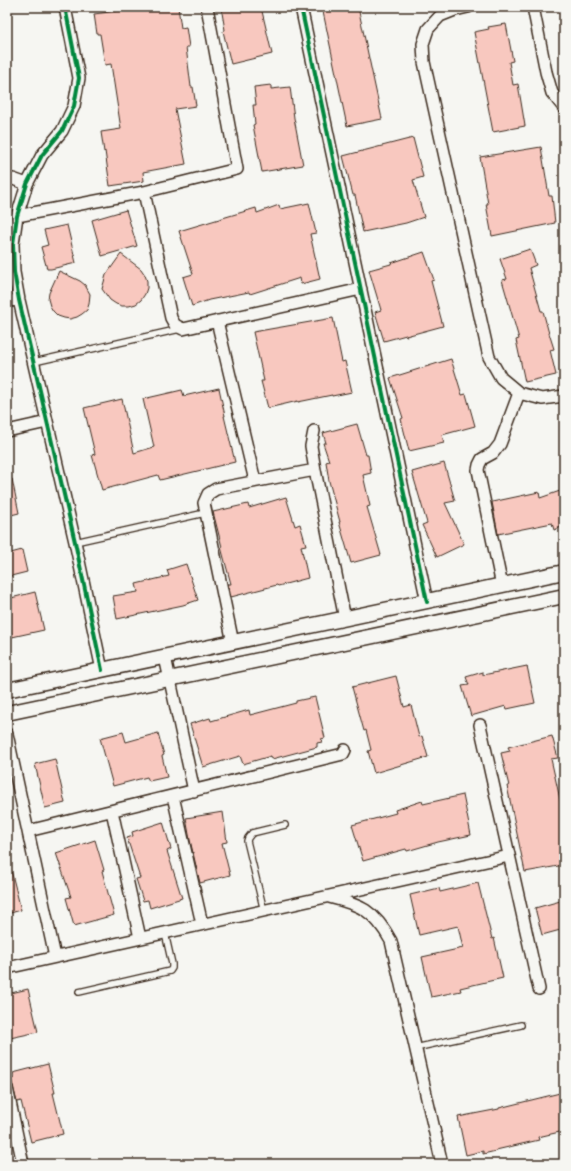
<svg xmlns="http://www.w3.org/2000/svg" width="571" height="1171" font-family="'Shantell Sans',sans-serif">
<rect width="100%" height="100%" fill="#f6f6f2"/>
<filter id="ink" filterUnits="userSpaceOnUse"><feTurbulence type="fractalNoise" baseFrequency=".025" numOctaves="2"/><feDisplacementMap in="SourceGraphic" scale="8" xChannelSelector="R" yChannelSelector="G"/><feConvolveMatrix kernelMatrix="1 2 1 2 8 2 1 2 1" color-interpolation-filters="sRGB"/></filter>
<g filter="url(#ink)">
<path fill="#f8c8bf" stroke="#3b2a1e" d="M 148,7 L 178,7 L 181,28 L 186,27 L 189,47 L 186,47 L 191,87 L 193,87 L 196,106 L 175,109 L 186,164 L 143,172 L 144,181 L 110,186 L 105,151 L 104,152 L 101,132 L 121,129 L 111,64 L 105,65 L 100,34 L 97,34 L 94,14 Z
M 221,7 L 261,7 L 272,54 L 231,64 L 223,31 L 225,30 Z
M 322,7 L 358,7 L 382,119 L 347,126 Z
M 506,24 L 513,61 L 509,62 L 513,85 L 518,84 L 525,126 L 493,132 L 474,32 L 489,29 L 488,27 Z
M 271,85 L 271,89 L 290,87 L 294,118 L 303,165 L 262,172 L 253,125 L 255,124 L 253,105 L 256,105 L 254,87 Z
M 413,138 L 423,177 L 413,180 L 424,217 L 406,223 L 363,232 L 355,195 L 353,195 L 343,156 Z
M 541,147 L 549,196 L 552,196 L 555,223 L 492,236 L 486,204 L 488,204 L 480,157 Z
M 309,203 L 316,233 L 310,234 L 320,279 L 301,284 L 300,278 L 250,294 L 249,292 L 209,300 L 192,306 L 183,277 L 193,274 L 179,231 L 256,208 L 257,213 L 279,205 L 280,209 Z
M 126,210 L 137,246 L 102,256 L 92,220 Z
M 67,225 L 76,263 L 51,269 L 47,269 L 41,247 L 48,245 L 44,230 Z
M 530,249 L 536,265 L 529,268 L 541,311 L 543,311 L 548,330 L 554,349 L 550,350 L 556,375 L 525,382 L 516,340 L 519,339 L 502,280 L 507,279 L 500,259 Z
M 424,252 L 434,280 L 431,281 L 443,326 L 406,336 L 406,335 L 384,341 L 375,312 L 381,310 L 369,270 L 391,264 L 391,263 Z
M 121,254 L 141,269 L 145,275 L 147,281 L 147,288 L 145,294 L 141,300 L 136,304 L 129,306 L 122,306 L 116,304 L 110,300 L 102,289 L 106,275 Z
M 59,271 L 80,281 L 85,285 L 90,294 L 89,304 L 87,310 L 82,314 L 77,317 L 70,319 L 64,318 L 58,316 L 53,311 L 50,306 L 48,299 L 49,293 Z
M 333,318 L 342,362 L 345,361 L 352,392 L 332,396 L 332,395 L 298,402 L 298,401 L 268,408 L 261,381 L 264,381 L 253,332 Z
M 451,359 L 462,395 L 466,394 L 475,426 L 442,435 L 444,443 L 409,451 L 401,419 L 403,418 L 390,378 Z
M 219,388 L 225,416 L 224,416 L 235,462 L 160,480 L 158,475 L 102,490 L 92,455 L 95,454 L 84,408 L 122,399 L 134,453 L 154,447 L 143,399 L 182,390 L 184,396 Z
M 357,424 L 366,455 L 368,455 L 371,473 L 363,475 L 370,506 L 367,507 L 381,555 L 351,563 L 339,522 L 340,522 L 329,481 L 326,462 L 329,461 L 323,443 L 326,443 L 323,433 Z
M 444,463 L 455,501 L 445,503 L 464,544 L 437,557 L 422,525 L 427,523 L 412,472 Z
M 12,479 L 19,513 L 7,516 L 7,480 Z
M 560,491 L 564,504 L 564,526 L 554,530 L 552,523 L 498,534 L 492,502 L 539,492 L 540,498 Z
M 286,497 L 295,526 L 300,524 L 306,545 L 301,546 L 308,578 L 278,586 L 277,585 L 231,597 L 228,584 L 231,584 L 221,547 L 222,547 L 213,512 L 248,504 L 249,508 Z
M 22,550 L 27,572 L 7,577 L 7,554 Z
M 186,564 L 198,600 L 183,605 L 117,619 L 113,596 L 138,592 L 136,584 L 169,576 L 167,570 Z
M 35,592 L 44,630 L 12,637 L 7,616 L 7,599 Z
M 527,666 L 535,703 L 507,709 L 506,706 L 471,716 L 462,686 L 469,685 L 466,677 L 483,672 L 483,675 Z
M 396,676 L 404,707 L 411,705 L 419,737 L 422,736 L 428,757 L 374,773 L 368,751 L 371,750 L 366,730 L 364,731 L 352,687 Z
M 315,697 L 325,738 L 321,739 L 322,742 L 317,743 L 317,747 L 272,759 L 271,756 L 243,764 L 240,756 L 203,767 L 190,724 L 210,718 L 211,721 L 249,710 L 250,715 L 296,703 L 296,701 Z
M 123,732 L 126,742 L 158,733 L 164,755 L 162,756 L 167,777 L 149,781 L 147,777 L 113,786 L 100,738 Z
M 552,736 L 558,758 L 551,759 L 564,817 L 564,865 L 525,872 L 507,786 L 509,786 L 501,753 L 510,751 L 508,747 Z
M 55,759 L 65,803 L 45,808 L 35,764 Z
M 463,795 L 471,835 L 438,842 L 407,851 L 406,849 L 363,861 L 352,825 L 396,813 L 395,810 L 422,801 L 423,804 Z
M 223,812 L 227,842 L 222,843 L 230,875 L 200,883 L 190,840 L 186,818 Z
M 163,822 L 171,849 L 167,851 L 182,898 L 150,908 L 148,900 L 143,901 L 136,879 L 140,878 L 127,838 L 133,836 L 132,832 Z
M 95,840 L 104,870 L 102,871 L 114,915 L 74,926 L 66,898 L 71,897 L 56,853 Z
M 7,870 L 11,870 L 21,910 L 7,914 Z
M 478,883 L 492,939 L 494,938 L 503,978 L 460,988 L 461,991 L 431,997 L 422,957 L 463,948 L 458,926 L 419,935 L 410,895 L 439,888 L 440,892 Z
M 564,900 L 564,929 L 542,935 L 535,908 Z
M 28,989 L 38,1032 L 10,1038 L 7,1026 L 7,994 Z
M 48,1064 L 55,1093 L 53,1093 L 63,1134 L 31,1142 L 21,1101 L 17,1102 L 11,1079 L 14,1078 L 13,1073 Z
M 564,1092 L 564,1131 L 538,1137 L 539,1140 L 496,1150 L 496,1151 L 483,1154 L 483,1151 L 466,1155 L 458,1117 L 499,1109 L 499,1108 Z"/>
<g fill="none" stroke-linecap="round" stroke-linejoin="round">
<g stroke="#3b2a1e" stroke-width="8">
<path id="service" d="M 34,362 L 180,329
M 75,542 L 205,513
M 264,911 L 247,841 L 248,838 L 252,833 L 285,825
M 79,992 L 170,971 L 172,968 L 172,964 L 165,933
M 415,1048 L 521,1025"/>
</g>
<g stroke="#3b2a1e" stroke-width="14">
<path id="minor" d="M 65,7 L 79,78 L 74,106 L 62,131 L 42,155 L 27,184 L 17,216 L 13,244 L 14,272 L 19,300 L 75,542 L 102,670
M 301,7 L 427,602
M 468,7 L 455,10 L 440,16 L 428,29 L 423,44 L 424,62 L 489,357 L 501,378 L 519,393 L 542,399 L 564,396
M 533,7 L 546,72 L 552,93 L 564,108
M 7,180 L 13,179 L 27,184
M 144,192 L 171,318 L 175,325 L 183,329 L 361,289
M 17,216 L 144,192 L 237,169 L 207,7
M 7,301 L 19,300
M 217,321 L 255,481
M 7,431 L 47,422
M 314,431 L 311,446 L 315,470 L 345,619
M 502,586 L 478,470 L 479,465 L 482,459 L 493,453 L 500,444 L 519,393
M 233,643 L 204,503 L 208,494 L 216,489 L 315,470
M 165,657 L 194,791
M 480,725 L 539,989
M 7,734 L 55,957
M 173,796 L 202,924
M 112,811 L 140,938
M 28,831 L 343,754 L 345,750
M 329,897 C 361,905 374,910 391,941 L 442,1164
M 7,968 L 509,856
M 7,1088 L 23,1164"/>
</g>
<g stroke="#3b2a1e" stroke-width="17">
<path id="tertiary" d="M 7,690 L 564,572
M 7,713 L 564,596"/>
</g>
<use href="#service" stroke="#f6f6f2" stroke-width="5.5"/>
<use href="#minor" stroke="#f6f6f2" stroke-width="11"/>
<use href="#tertiary" stroke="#f6f6f2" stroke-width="14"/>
<g stroke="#f6f6f2" stroke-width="6">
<path id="cycleway" d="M 65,7 L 79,78 L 74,106 L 62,131 L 42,155 L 27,184 L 17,216 L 13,244 L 14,272 L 19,300 L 75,542 L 102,670
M 301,7 L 427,602"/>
</g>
<use href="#cycleway" stroke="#00873e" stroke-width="4"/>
</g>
</g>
<rect width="571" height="1171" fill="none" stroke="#f6f6f2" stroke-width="24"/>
<rect x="12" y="12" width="547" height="1147" fill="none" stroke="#3b2a1e" stroke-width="1.5" filter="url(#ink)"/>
</svg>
